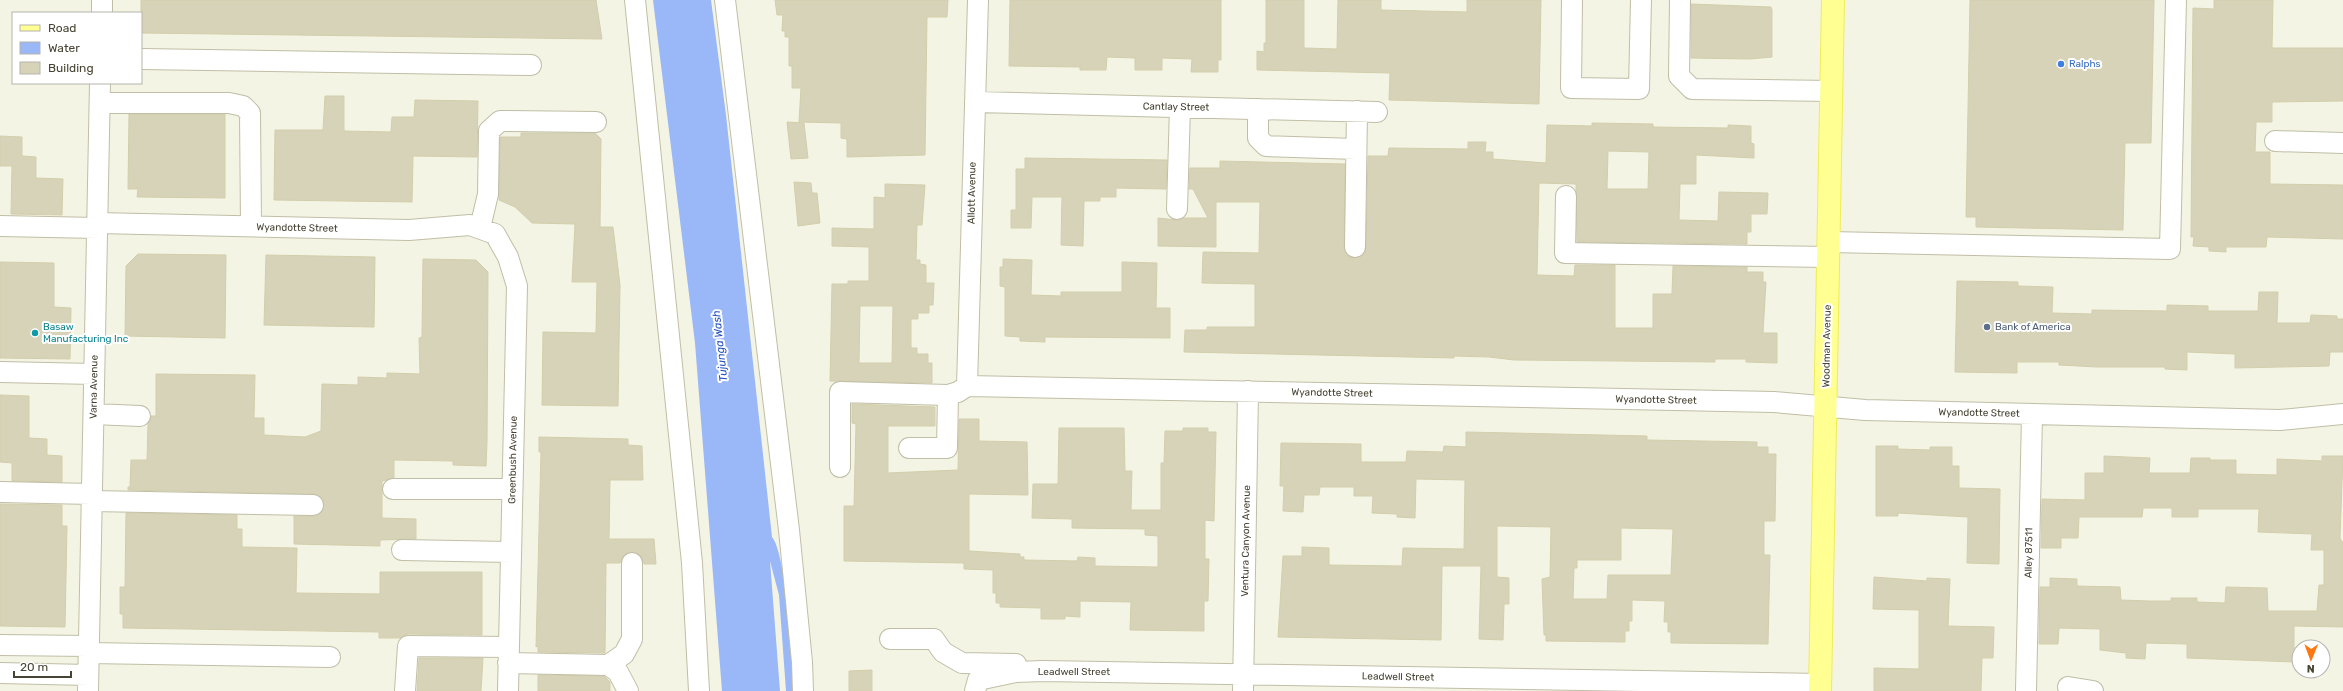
<svg xmlns="http://www.w3.org/2000/svg" width="2343" height="691" font-family="Rubik,sans-serif">
<rect width="100%" height="100%" fill="#f4f4e4"/>
<path fill="#9ab7f7" d="M 653,0 L 711,0 L 726,115 L 772,537 C 786,553 793,664 797,691 L 786,691 L 779,595 L 770,561 L 780,691 L 722,691 L 695,343 Z"/>
<path fill="#d7d3b8" stroke="#d2ceab" fill-rule="evenodd" d="M 141,0 L 596,0 L 602,39 L 141,33 Z
M 775,0 L 948,0 L 947,17 L 927,17 L 925,155 L 847,157 L 847,139 L 841,138 L 841,123 L 799,122 L 801,88 L 792,88 L 792,66 L 789,66 L 789,37 L 785,37 L 785,31 L 782,31 L 783,15 L 777,15 Z
M 1010,0 L 1221,0 L 1221,60 L 1218,60 L 1218,72 L 1191,72 L 1192,59 L 1162,58 L 1162,70 L 1135,70 L 1135,58 L 1107,57 L 1106,70 L 1080,70 L 1080,67 L 1009,66 Z
M 1266,0 L 1304,0 L 1304,48 L 1337,49 L 1338,0 L 1381,0 L 1381,10 L 1467,12 L 1467,0 L 1541,0 L 1539,104 L 1389,100 L 1390,73 L 1257,70 L 1257,51 L 1264,52 L 1264,43 L 1266,43 Z
M 1970,0 L 2154,0 L 2151,143 L 2125,143 L 2123,230 L 1976,227 L 1976,217 L 1966,217 Z
M 2214,0 L 2273,0 L 2272,48 L 2343,48 L 2343,101 L 2272,102 L 2272,122 L 2256,122 L 2255,152 L 2270,152 L 2270,184 L 2343,185 L 2343,239 L 2267,237 L 2266,247 L 2226,247 L 2226,252 L 2209,251 L 2209,247 L 2193,246 L 2194,237 L 2191,237 L 2193,8 L 2214,9 Z
M 1691,4 L 1771,7 L 1772,10 L 1772,57 L 1750,59 L 1691,58 Z
M 325,96 L 344,96 L 344,131 L 391,132 L 392,117 L 414,117 L 415,100 L 478,101 L 477,157 L 413,156 L 412,202 L 274,200 L 275,130 L 323,130 Z
M 129,114 L 225,114 L 225,198 L 137,197 L 138,189 L 128,189 Z
M 787,122 L 804,123 L 808,158 L 791,159 Z
M 1592,123 L 1653,124 L 1653,127 L 1728,128 L 1728,125 L 1751,126 L 1751,143 L 1754,144 L 1754,158 L 1696,155 L 1696,184 L 1680,184 L 1679,220 L 1718,221 L 1719,192 L 1768,193 L 1767,214 L 1751,214 L 1751,232 L 1747,232 L 1747,244 L 1577,242 L 1576,184 L 1539,183 L 1537,275 L 1574,276 L 1575,265 L 1615,265 L 1615,328 L 1653,328 L 1653,294 L 1672,294 L 1673,266 L 1747,267 L 1747,272 L 1763,272 L 1763,282 L 1766,282 L 1763,333 L 1777,333 L 1777,363 L 1746,362 L 1746,359 L 1715,359 L 1715,362 L 1514,360 L 1489,357 L 1454,356 L 1454,358 L 1184,352 L 1185,330 L 1207,330 L 1207,327 L 1255,327 L 1255,284 L 1202,283 L 1203,252 L 1259,253 L 1260,202 L 1216,202 L 1216,247 L 1158,246 L 1158,218 L 1177,220 L 1184,218 L 1208,218 L 1193,189 L 1189,189 L 1190,168 L 1220,168 L 1220,161 L 1345,164 L 1344,247 L 1349,257 L 1355,258 L 1365,253 L 1366,247 L 1368,156 L 1388,156 L 1389,148 L 1468,149 L 1468,142 L 1486,142 L 1485,152 L 1493,152 L 1493,159 L 1546,163 L 1547,125 L 1592,126 ZM 1608,151 L 1649,152 L 1648,189 L 1607,189 Z
M 521,133 L 595,133 L 601,139 L 600,227 L 613,227 L 620,285 L 618,406 L 542,405 L 543,332 L 596,333 L 597,282 L 572,282 L 575,224 L 532,223 L 515,207 L 499,200 L 500,137 L 521,137 Z
M 0,136 L 22,137 L 22,156 L 36,157 L 36,178 L 63,179 L 62,215 L 11,214 L 12,166 L 0,166 Z
M 1025,158 L 1167,160 L 1166,189 L 1116,188 L 1116,197 L 1100,197 L 1100,201 L 1084,201 L 1083,246 L 1061,245 L 1062,197 L 1032,197 L 1031,228 L 1011,228 L 1011,210 L 1016,210 L 1016,169 L 1025,169 Z
M 794,182 L 811,183 L 812,193 L 817,193 L 820,223 L 798,226 Z
M 885,184 L 925,185 L 922,225 L 917,225 L 916,260 L 920,260 L 920,264 L 926,265 L 926,283 L 934,283 L 933,305 L 929,305 L 929,313 L 918,313 L 918,319 L 911,319 L 911,348 L 917,348 L 917,354 L 928,354 L 928,363 L 932,363 L 932,383 L 830,381 L 832,284 L 848,284 L 848,281 L 869,281 L 869,247 L 832,246 L 832,228 L 874,229 L 874,197 L 885,198 ZM 860,306 L 893,306 L 892,363 L 859,363 Z
M 138,254 L 226,255 L 225,338 L 125,336 L 126,266 Z
M 266,255 L 375,257 L 374,327 L 264,325 Z
M 423,259 L 476,260 L 488,272 L 487,442 L 486,466 L 453,465 L 453,461 L 394,460 L 394,478 L 382,481 L 382,518 L 416,519 L 416,539 L 380,540 L 380,546 L 294,544 L 294,516 L 313,516 L 323,511 L 323,499 L 314,494 L 128,490 L 128,487 L 130,487 L 131,460 L 147,460 L 148,424 L 151,416 L 156,416 L 156,374 L 255,375 L 254,418 L 264,418 L 264,435 L 305,437 L 321,431 L 322,384 L 358,385 L 358,377 L 387,378 L 387,373 L 420,374 L 419,338 L 422,337 Z
M 1003,259 L 1032,260 L 1031,295 L 1061,296 L 1061,292 L 1122,292 L 1122,262 L 1157,263 L 1156,308 L 1170,308 L 1170,338 L 1045,337 L 1045,342 L 1020,341 L 1020,337 L 1005,336 L 1005,287 L 1000,286 L 1000,267 L 1003,267 Z
M 0,262 L 54,263 L 54,307 L 71,308 L 70,359 L 0,358 Z
M 1957,281 L 2018,282 L 2018,286 L 2053,287 L 2052,313 L 2092,314 L 2092,310 L 2167,311 L 2167,305 L 2208,306 L 2208,311 L 2258,311 L 2259,292 L 2278,292 L 2277,323 L 2310,323 L 2311,315 L 2337,316 L 2337,319 L 2343,319 L 2343,352 L 2330,352 L 2329,366 L 2235,368 L 2235,354 L 2187,352 L 2187,370 L 2165,369 L 2165,367 L 2097,367 L 2059,365 L 2059,362 L 2017,362 L 2017,373 L 1955,372 Z
M 0,395 L 29,396 L 29,438 L 47,439 L 47,455 L 62,456 L 62,482 L 12,481 L 12,463 L 0,462 Z
M 852,404 L 935,407 L 935,426 L 888,426 L 888,473 L 958,470 L 959,419 L 979,419 L 979,441 L 1027,442 L 1028,495 L 969,494 L 969,551 L 1020,554 L 1020,557 L 1024,557 L 1024,560 L 1077,561 L 1078,557 L 1095,558 L 1095,566 L 1158,567 L 1158,536 L 1145,535 L 1145,529 L 1072,528 L 1072,519 L 1032,518 L 1033,484 L 1058,484 L 1059,428 L 1124,428 L 1125,471 L 1132,471 L 1131,510 L 1161,510 L 1161,463 L 1164,463 L 1165,431 L 1183,431 L 1183,428 L 1208,428 L 1208,432 L 1216,432 L 1214,521 L 1205,520 L 1205,559 L 1209,559 L 1208,601 L 1204,601 L 1204,631 L 1130,630 L 1131,602 L 1080,601 L 1080,617 L 1065,616 L 1065,619 L 1041,619 L 1041,608 L 1000,607 L 1000,603 L 996,603 L 996,593 L 993,593 L 993,570 L 964,569 L 964,563 L 844,561 L 844,506 L 854,506 L 856,424 L 852,423 Z
M 1466,432 L 1647,436 L 1647,440 L 1757,442 L 1757,447 L 1768,447 L 1768,454 L 1776,454 L 1775,521 L 1764,521 L 1764,555 L 1770,555 L 1768,644 L 1671,643 L 1671,632 L 1668,632 L 1668,622 L 1664,622 L 1665,601 L 1632,600 L 1632,621 L 1629,621 L 1629,631 L 1625,631 L 1625,642 L 1546,641 L 1546,635 L 1544,635 L 1542,579 L 1550,577 L 1551,527 L 1497,526 L 1497,577 L 1509,578 L 1509,604 L 1504,604 L 1503,640 L 1479,639 L 1481,566 L 1442,566 L 1441,640 L 1278,637 L 1283,556 L 1302,556 L 1302,547 L 1329,548 L 1329,565 L 1402,566 L 1403,548 L 1464,549 L 1465,480 L 1416,479 L 1415,518 L 1397,517 L 1397,514 L 1372,513 L 1373,496 L 1354,496 L 1354,487 L 1320,487 L 1319,495 L 1304,495 L 1303,512 L 1283,511 L 1284,486 L 1280,486 L 1281,443 L 1361,444 L 1361,462 L 1406,462 L 1407,451 L 1443,452 L 1444,446 L 1466,447 ZM 1621,528 L 1673,529 L 1671,575 L 1608,575 L 1607,599 L 1573,599 L 1574,568 L 1577,568 L 1577,560 L 1621,560 Z
M 539,437 L 628,439 L 628,445 L 642,446 L 643,480 L 610,480 L 609,539 L 654,539 L 656,564 L 644,564 L 642,557 L 632,552 L 622,557 L 620,563 L 606,563 L 605,653 L 538,652 L 538,646 L 536,647 L 541,452 L 539,452 Z
M 1876,446 L 1898,446 L 1898,449 L 1930,450 L 1930,447 L 1952,447 L 1952,466 L 1959,466 L 1959,488 L 2000,489 L 1999,564 L 1967,563 L 1968,517 L 1898,513 L 1898,516 L 1876,516 Z
M 2104,456 L 2150,458 L 2149,473 L 2190,473 L 2191,458 L 2210,458 L 2210,460 L 2236,460 L 2236,474 L 2277,475 L 2277,459 L 2322,461 L 2322,456 L 2343,456 L 2340,538 L 2343,543 L 2343,627 L 2294,626 L 2294,662 L 2187,658 L 2187,644 L 2146,643 L 2145,659 L 2126,658 L 2126,653 L 2100,650 L 2100,629 L 2059,628 L 2058,644 L 2039,644 L 2040,587 L 2050,587 L 2050,578 L 2077,579 L 2077,586 L 2120,587 L 2121,600 L 2149,601 L 2171,601 L 2171,598 L 2197,598 L 2197,602 L 2225,603 L 2226,587 L 2267,588 L 2268,611 L 2317,611 L 2319,585 L 2324,585 L 2324,550 L 2311,550 L 2312,534 L 2258,532 L 2259,509 L 2198,509 L 2198,517 L 2172,517 L 2172,508 L 2143,508 L 2142,517 L 2079,517 L 2078,538 L 2061,538 L 2061,548 L 2041,548 L 2042,499 L 2085,500 L 2085,473 L 2104,473 Z
M 0,504 L 62,505 L 62,526 L 67,526 L 65,627 L 0,626 Z
M 126,513 L 237,515 L 237,529 L 242,529 L 242,547 L 297,548 L 296,593 L 380,594 L 380,572 L 482,572 L 482,635 L 408,634 L 400,638 L 379,638 L 379,632 L 123,628 L 123,614 L 120,614 L 120,587 L 125,587 Z
M 1874,577 L 1927,581 L 1927,578 L 1950,579 L 1948,626 L 1994,627 L 1993,658 L 1982,658 L 1981,691 L 1874,691 L 1874,668 L 1919,669 L 1919,610 L 1873,609 Z
M 419,658 L 483,658 L 481,691 L 417,691 Z
M 872,670 L 872,691 L 849,691 L 849,671 Z
M 538,675 L 604,676 L 610,682 L 610,691 L 538,691 Z"/>
<g fill="none" stroke-linecap="round" stroke-linejoin="round">
<g stroke="#c0bea6" stroke-width="22">
<path id="minor" d="M 635,0 L 692,563 L 699,691
M 725,0 L 789,530 L 802,662 L 803,691
M 1572,0 L 1571,88 L 1639,89 L 1641,0
M 1680,0 L 1679,76 L 1692,89 L 1832,91
M 102,13 L 102,0
M 141,59 L 531,65
M 975,102 L 1377,112
M 100,103 L 229,103 L 243,106 L 250,113 L 251,226
M 1258,109 L 1258,138 L 1266,146 L 1356,149
M 2275,141 L 2343,143
M 1566,196 L 1565,253 L 1829,257
M 1177,209 L 1180,107
M 97,223 L 409,230 L 470,225 L 495,234 L 508,257 L 517,286 L 508,691
M 0,226 L 97,228
M 480,228 L 488,194 L 489,131 L 500,121 L 596,122
M 1829,242 L 2170,249 L 2176,0
M 1355,247 L 1357,111
M 0,372 L 94,374
M 967,386 L 1774,402 L 1865,410 L 2280,420 L 2343,414
M 967,386 L 978,0
M 94,414 L 140,416
M 909,448 L 947,448 L 948,395
M 840,467 L 840,392 L 948,395 L 958,392 L 967,386
M 393,489 L 512,489
M 0,492 L 92,494
M 92,501 L 313,505
M 402,550 L 511,552
M 890,639 L 934,639 L 943,652 L 962,663 L 1016,664
M 0,645 L 89,646
M 89,653 L 330,657
M 508,663 L 608,665 L 618,672 L 628,691
M 608,665 L 624,654 L 632,639 L 632,563
M 0,673 L 88,675
M 2068,687 L 2093,691
M 88,691 L 100,83
M 405,691 L 408,646 L 509,647
M 975,691 L 978,680 L 1016,672 L 1043,671 L 1820,684
M 1243,691 L 1248,391
M 2026,691 L 2032,415"/>
</g>
<g stroke="#efec57" stroke-width="24">
<path id="major" d="M 1820,691 L 1833,0"/>
</g>
<use href="#minor" stroke="#fff" stroke-width="20"/>
<use href="#major" stroke="#ffff92" stroke-width="22"/>
</g>
<circle fill="#3f7fe0" stroke="#fff" stroke-width="1.5" cx="2061" cy="64" r="4"/>
<circle fill="#5c6f8a" stroke="#fff" stroke-width="1.5" cx="1987" cy="327" r="4"/>
<circle fill="#0f9aa8" stroke="#fff" stroke-width="1.5" cx="35" cy="333" r="4"/>
<g text-anchor="middle" dominant-baseline="central" stroke-width="4" stroke-linejoin="round" paint-order="stroke">
<g font-size="10" fill="#366cbe" stroke="#fff" text-anchor="start">
<text x="2069" y="64">Ralphs</text>
</g>
<g font-size="10" fill="#474433" stroke="#fff">
<text transform="translate(1176 107) rotate(1)">Cantlay Street</text>
<text transform="translate(972 193) rotate(-89)">Allott Avenue</text>
<text transform="translate(297 228) rotate(1)">Wyandotte Street</text>
<text transform="translate(1827 346) rotate(-89)">Woodman Avenue</text>
<text transform="translate(94 387) rotate(-89)">Varna Avenue</text>
<text transform="translate(1332 393) rotate(1)">Wyandotte Street</text>
<text transform="translate(1656 400) rotate(1)">Wyandotte Street</text>
<text transform="translate(1979 413) rotate(1)">Wyandotte Street</text>
<text transform="translate(513 460) rotate(-89)">Greenbush Avenue</text>
<text transform="translate(1246 541) rotate(-89)">Ventura Canyon Avenue</text>
<text transform="translate(2029 553) rotate(-89)">Alley 87511</text>
<text x="1074" y="672">Leadwell Street</text>
<text transform="translate(1398 677) rotate(1)">Leadwell Street</text>
</g>
<g font-size="10" fill="#0d838f" stroke="#fff" text-anchor="start">
<text x="43" y="327">Basaw<tspan x="43" dy="12">Manufacturing Inc</tspan></text>
</g>
<g font-size="10" fill="#4e5e75" stroke="#fff" text-anchor="start">
<text x="1995" y="327">Bank of America</text>
</g>
<g font-size="11" font-style="italic" fill="#2250bd" stroke="#fff">
<text transform="translate(720 346) rotate(-96)">Tujunga Wash</text>
</g>
</g>
<rect x="12" y="12" width="130" height="72" fill="#ffffff" stroke="#b5b4ad"/>
<rect x="20" y="25" width="20" height="6" fill="#ffff92" stroke="#b5b4ad"/>
<text x="48" y="32" font-size="12" fill="#474433">Road</text>
<rect x="20" y="42" width="20" height="12" fill="#9ab7f7" stroke="#b5b4ad"/>
<text x="48" y="52" font-size="12" fill="#474433">Water</text>
<rect x="20" y="62" width="20" height="12" fill="#d7d3b8" stroke="#b5b4ad"/>
<text x="48" y="72" font-size="12" fill="#474433">Building</text>
<g transform="translate(2311 659) rotate(181)"><circle r="19" fill="#ffffff" stroke="#b5b4ad"/>
<path d="M0-3L7 15L0 10L-7 15Z" fill="#ff7710"/>
<text y="-6" font-size="11" font-weight="bold" text-anchor="middle" fill="#474433">N</text>
</g>
<path d="M14 671v6h57v-6" fill="none" stroke="#474433" stroke-width="2"/>
<text x="20" y="671" font-size="12" fill="#474433" stroke="#ffffff" stroke-width="3" paint-order="stroke">20 m</text>
</svg>
